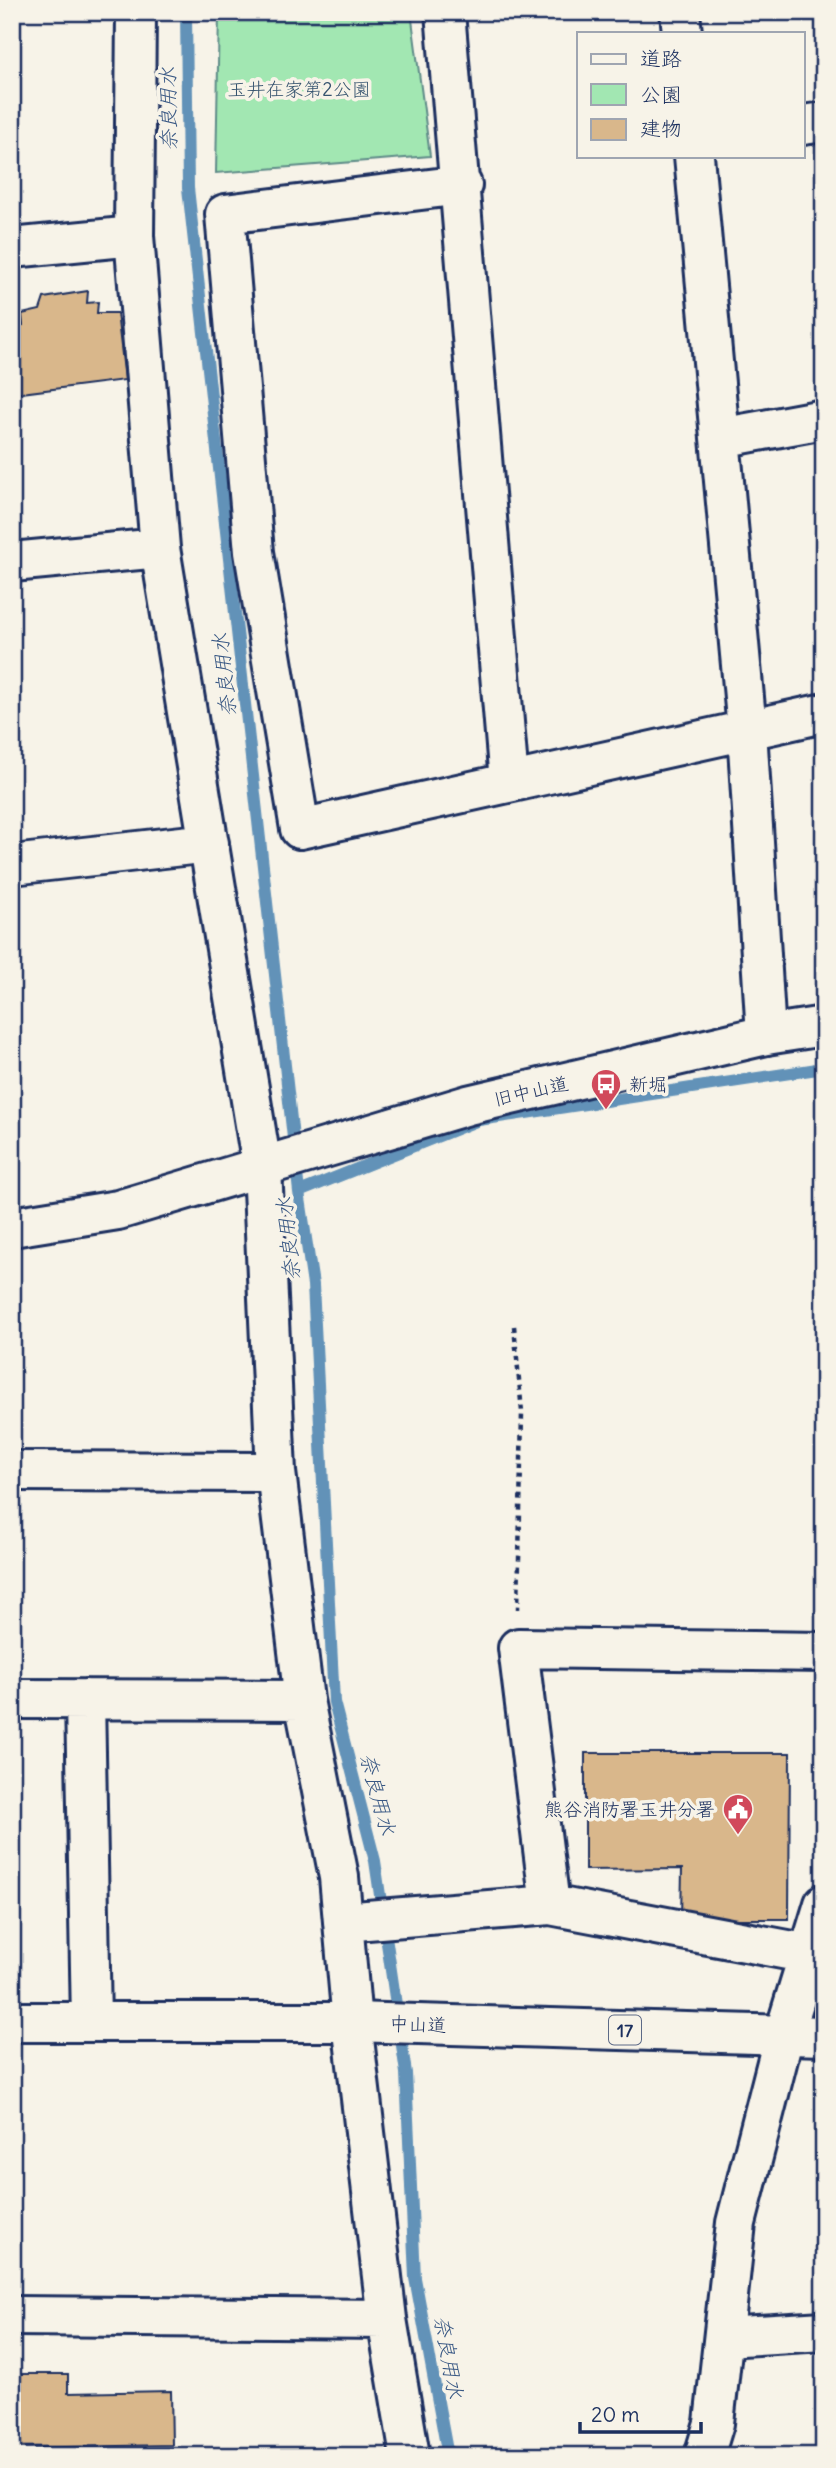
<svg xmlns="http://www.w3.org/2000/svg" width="836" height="2468" font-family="Delius,'Klee One',sans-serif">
<rect width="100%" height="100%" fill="#f7f3e8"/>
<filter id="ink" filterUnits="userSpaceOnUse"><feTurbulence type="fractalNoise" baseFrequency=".0143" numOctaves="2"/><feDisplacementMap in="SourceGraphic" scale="14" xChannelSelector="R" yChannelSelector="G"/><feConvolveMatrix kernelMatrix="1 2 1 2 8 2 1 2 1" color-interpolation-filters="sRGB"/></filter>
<g filter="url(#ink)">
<path fill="#a2e7b2" stroke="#5e8b88" stroke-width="2" d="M 219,12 L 411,12 L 430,156 L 216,173 Z"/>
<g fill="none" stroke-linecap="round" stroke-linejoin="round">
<path stroke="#6292b8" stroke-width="12" d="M 186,12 L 188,188 L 299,1192 L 313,1285 L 334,1702 L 375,1861 L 406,2073 L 415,2278 L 448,2456
M 299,1192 L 479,1120 L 824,1068"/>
</g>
<path fill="#d9b78b" stroke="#1b2f5e" stroke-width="2" d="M 88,291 L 87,303 L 98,302 L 97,313 L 117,313 L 125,380 L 13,394 L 12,326 L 23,325 L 22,314 L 40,310 L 44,298 Z
M 585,1753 L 790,1753 L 789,1919 L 681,1919 L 682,1869 L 585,1870 Z
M 12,2374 L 68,2374 L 68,2393 L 171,2391 L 172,2445 L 12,2448 Z"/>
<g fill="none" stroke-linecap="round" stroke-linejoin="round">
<g stroke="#1b2f5e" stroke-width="44">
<path id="minor" d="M 136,12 L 134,236 L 160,548 L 262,1167 L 276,1472 L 304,1700 L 339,1877 L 352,2022 L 387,2319 L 410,2456
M 445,12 L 509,782
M 680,12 L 682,33
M 803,125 L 824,122
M 694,156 L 747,730 L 766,1035
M 462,185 L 225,214 L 254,552 L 300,829 L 824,713
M 12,248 L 134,236
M 720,438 L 824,419
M 12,562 L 160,548
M 12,865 L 209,843
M 12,1471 L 276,1472
M 12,1699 L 304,1700
M 85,1699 L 91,2022
M 550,1905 L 518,1648 L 824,1652
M 343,1922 L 550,1905 L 809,1954
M 12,2316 L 387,2319
M 724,2337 L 824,2331
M 704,2456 L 714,2423 L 736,2223 L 784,2035 L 824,1904"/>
</g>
<g stroke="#1b2f5e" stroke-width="44">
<path id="major" d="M 12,1227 L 118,1210 L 468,1105 L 766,1035 L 824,1026"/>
</g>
<g stroke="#1b2f5e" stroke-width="44">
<path id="highway" d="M 12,2022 L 352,2022 L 824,2036"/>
</g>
<path stroke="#1b2f5e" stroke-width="4.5" stroke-dasharray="5 5" stroke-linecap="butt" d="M 514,1326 L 522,1412 L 518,1609"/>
<use href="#minor" stroke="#f7f3e8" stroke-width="38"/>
<use href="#major" stroke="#f7f3e8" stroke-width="38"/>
<use href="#highway" stroke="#f7f3e8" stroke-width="38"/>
</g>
</g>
<defs>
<g id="bus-pin" transform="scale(1.575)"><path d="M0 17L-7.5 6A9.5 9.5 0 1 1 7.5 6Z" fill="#d1495b" stroke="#f7f3e8"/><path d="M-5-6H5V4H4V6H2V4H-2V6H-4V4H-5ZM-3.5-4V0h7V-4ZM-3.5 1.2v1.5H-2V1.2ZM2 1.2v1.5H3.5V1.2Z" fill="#fff"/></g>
<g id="civic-pin" transform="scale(1.575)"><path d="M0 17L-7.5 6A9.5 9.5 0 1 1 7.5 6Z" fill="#d1495b" stroke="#f7f3e8"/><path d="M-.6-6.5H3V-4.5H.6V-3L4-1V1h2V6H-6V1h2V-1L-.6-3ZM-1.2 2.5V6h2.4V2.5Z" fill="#fff"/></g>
</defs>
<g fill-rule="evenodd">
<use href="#bus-pin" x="606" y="1084"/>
<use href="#civic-pin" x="738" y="1809"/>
</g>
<g text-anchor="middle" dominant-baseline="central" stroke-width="7" stroke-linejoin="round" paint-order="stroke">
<rect fill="#f7f3e8" stroke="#5d6a87" stroke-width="2" x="609" y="2015.5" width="32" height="29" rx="5"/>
<g font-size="18" font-weight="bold" fill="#1b2f5e">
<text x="625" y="2030">17</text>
</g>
<g font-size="19" fill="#36546f" stroke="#f7f3e8">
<text x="299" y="89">玉井在家第2公園</text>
</g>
<g font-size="19" fill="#1b2f5e" stroke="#f7f3e8" text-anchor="start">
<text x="629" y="1084">新堀</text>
<text x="715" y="1809" text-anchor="end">熊谷消防署玉井分署</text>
</g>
<g font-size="19" fill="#1b2f5e" stroke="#f7f3e8">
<text transform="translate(531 1091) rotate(-13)">旧中山道</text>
<text transform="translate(418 2024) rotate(2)">中山道</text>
</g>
<g font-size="21" font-style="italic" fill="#395884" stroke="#f7f3e8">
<text transform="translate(168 109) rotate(-91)">奈良用水</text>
<text transform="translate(224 675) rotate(-96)">奈良用水</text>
<text transform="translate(288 1239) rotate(-96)">奈良用水</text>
<text transform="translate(378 1794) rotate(75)">奈良用水</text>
<text transform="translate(449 2357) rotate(80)">奈良用水</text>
</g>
</g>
<rect width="836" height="2468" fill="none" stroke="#f7f3e8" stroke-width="42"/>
<rect x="21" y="21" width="794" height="2426" fill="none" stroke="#1b2f5e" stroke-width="2.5" filter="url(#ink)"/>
<rect x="577" y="32" width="228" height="126" fill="#f7f3e8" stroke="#9fa5b1" stroke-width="2"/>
<rect x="591" y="54" width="35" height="10" fill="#f7f3e8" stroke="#9fa5b1" stroke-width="2"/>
<text x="640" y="66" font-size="21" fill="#1b2f5e">道路</text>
<rect x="591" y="84" width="35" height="21" fill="#a2e7b2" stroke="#9fa5b1" stroke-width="2"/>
<text x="640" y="102" font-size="21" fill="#1b2f5e">公園</text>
<rect x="591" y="119" width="35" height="21" fill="#d9b78b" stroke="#9fa5b1" stroke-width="2"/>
<text x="640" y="136" font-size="21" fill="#1b2f5e">建物</text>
<path d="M580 2422v10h121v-10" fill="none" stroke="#1b2f5e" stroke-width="3.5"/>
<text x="591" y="2422" font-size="21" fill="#1b2f5e" stroke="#f7f3e8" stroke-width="5" paint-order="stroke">20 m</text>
</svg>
